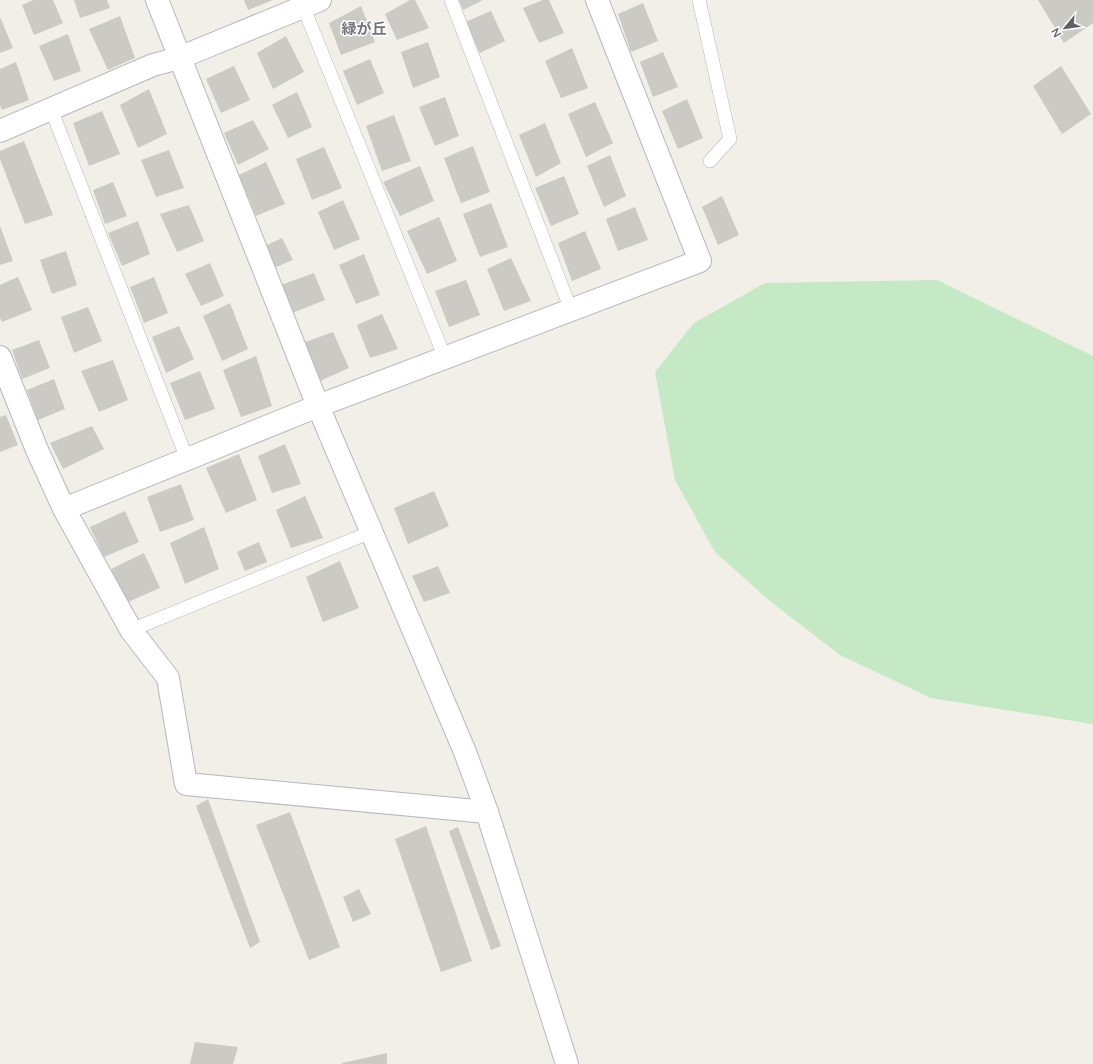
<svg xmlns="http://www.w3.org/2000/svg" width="1093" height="1064" font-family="Lato,'Noto Sans JP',sans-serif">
<rect width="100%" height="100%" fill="#f1efe8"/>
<path fill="#c5e8c5" d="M 937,280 L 1093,356 L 1093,724 L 931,698 L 840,655 L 770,601 L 715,552 L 675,480 L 655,372 L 694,323 L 765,283 Z"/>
<path fill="#cccac5" d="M 33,0 L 53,0 L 63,23 L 34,35 L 22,5 Z
M 74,0 L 107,0 L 110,8 L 80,18 Z
M 244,0 L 273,0 L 248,10 Z
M 410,0 L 415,0 L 429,28 L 397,40 L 385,14 Z
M 459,0 L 483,0 L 463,10 Z
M 543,0 L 549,0 L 564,33 L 539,43 L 523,8 Z
M 1038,0 L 1093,0 L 1093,23 L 1064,43 Z
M 643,3 L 658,41 L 631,52 L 618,14 Z
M 361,6 L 375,42 L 341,55 L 329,23 Z
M 491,11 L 505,41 L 480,53 L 465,22 Z
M 120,16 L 135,58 L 108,70 L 89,29 Z
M 0,17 L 13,48 L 0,53 Z
M 68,34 L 81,71 L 54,81 L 39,46 Z
M 286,36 L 304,72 L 273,89 L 257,53 Z
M 428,42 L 440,77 L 413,88 L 401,52 Z
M 572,48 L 588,88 L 561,98 L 545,61 Z
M 663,52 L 678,87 L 653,97 L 640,62 Z
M 370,59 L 384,93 L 357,105 L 343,71 Z
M 16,62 L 29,100 L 2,110 L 0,105 L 0,69 Z
M 234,66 L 250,100 L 221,113 L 206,79 Z
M 1061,66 L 1091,114 L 1062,134 L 1033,86 Z
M 149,89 L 167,134 L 138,148 L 120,105 Z
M 297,92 L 312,127 L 288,138 L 272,105 Z
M 445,97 L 459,136 L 435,146 L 419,107 Z
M 687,99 L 703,138 L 678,149 L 662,111 Z
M 595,102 L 613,143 L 586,157 L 568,114 Z
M 102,111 L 120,154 L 89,166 L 73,123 Z
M 394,115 L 411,161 L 382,171 L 366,126 Z
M 253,120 L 269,149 L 238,165 L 224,133 Z
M 545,123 L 561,163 L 536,177 L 519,135 Z
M 24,141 L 53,215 L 25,224 L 0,159 L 0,151 Z
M 473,146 L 490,192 L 461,203 L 444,158 Z
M 324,147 L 342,188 L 312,200 L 296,159 Z
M 169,150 L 184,188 L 156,197 L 141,160 Z
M 610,155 L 626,196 L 604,207 L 587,166 Z
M 266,162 L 285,204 L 256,216 L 239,175 Z
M 420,166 L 434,201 L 400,216 L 383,182 Z
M 564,176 L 579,214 L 551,226 L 535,188 Z
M 113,182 L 127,216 L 105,224 L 93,190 Z
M 722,196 L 739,235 L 718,245 L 702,207 Z
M 343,200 L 360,239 L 334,250 L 318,212 Z
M 491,203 L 508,247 L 480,257 L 463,214 Z
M 189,205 L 204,241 L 177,252 L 160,214 Z
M 635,207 L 648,240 L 618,251 L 606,219 Z
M 439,217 L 457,261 L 427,274 L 407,231 Z
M 138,221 L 150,254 L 122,266 L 108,233 Z
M 0,226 L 13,261 L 0,265 Z
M 585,231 L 601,269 L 572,281 L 558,243 Z
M 282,238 L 293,260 L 274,268 L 265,246 Z
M 66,251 L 77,285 L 52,294 L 40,260 Z
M 364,254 L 380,295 L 356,304 L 339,265 Z
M 511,258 L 531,301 L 504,311 L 487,269 Z
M 210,263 L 224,296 L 201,306 L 185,274 Z
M 314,273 L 325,300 L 292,313 L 281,285 Z
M 18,277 L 32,310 L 2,322 L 0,318 L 0,285 Z
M 154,277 L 168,313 L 144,323 L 130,287 Z
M 466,280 L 480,315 L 449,327 L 435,291 Z
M 230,303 L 248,349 L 222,361 L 203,316 Z
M 88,307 L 102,341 L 74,353 L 61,317 Z
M 382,314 L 398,349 L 370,358 L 357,325 Z
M 179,326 L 194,359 L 166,373 L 152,337 Z
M 333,332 L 349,368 L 320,381 L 303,343 Z
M 39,340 L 50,368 L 22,379 L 12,350 Z
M 256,356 L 272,406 L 241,417 L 223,370 Z
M 113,360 L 128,400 L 99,412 L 81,371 Z
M 200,371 L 215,409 L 185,420 L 170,383 Z
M 54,379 L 65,409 L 38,420 L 27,390 Z
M 6,415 L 18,445 L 0,452 L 0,417 Z
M 92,426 L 104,449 L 63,469 L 50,443 Z
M 285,444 L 301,484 L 272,493 L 258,456 Z
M 239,454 L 257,500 L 226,513 L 206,468 Z
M 181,484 L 194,520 L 160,532 L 147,497 Z
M 434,491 L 449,526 L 408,544 L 394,508 Z
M 305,496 L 323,538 L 291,548 L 276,510 Z
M 125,511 L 139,542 L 104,557 L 90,527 Z
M 204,527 L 219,569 L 185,584 L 170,543 Z
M 259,542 L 267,562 L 245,571 L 237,552 Z
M 144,553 L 160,588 L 128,602 L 111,569 Z
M 340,561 L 359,608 L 323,622 L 306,577 Z
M 438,566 L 450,593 L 424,602 L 412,576 Z
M 208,799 L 260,942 L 250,948 L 196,806 Z
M 290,812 L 340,947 L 309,960 L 256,825 Z
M 426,826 L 472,961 L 441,972 L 395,839 Z
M 458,827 L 501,946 L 491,950 L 449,831 Z
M 359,889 L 371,914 L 353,922 L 343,897 Z
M 195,1042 L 238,1047 L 233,1064 L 190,1064 Z
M 387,1053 L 387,1064 L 342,1064 L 342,1063 Z"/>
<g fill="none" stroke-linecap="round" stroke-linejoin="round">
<g stroke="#b5b8bc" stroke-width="14">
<path id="lane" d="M 451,0 L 571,310
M 699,0 L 730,139 L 710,161
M 303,6 L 445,358
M 51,109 L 187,459
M 131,630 L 371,532"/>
</g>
<g stroke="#b5b8bc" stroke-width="24">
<path id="street" d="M 0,131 L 153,65 L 179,58 L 320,0
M 0,357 L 37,450 L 64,509 L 131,630 L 168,678 L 186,784 L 487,812
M 64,509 L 318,406 L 700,261 L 597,0"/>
</g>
<g stroke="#b6babf" stroke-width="24">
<path id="secondary" d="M 157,0 L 318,406 L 465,752 L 487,812 L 567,1064"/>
</g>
<use href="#lane" stroke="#fff" stroke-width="13"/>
<use href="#street" stroke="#fff" stroke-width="22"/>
<use href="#secondary" stroke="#fff" stroke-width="22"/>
</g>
<g text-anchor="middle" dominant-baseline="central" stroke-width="3" stroke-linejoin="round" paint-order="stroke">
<g font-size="15" font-weight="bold" fill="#70757a" stroke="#fff">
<text x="364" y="28">緑が丘</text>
</g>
</g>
<g transform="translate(1065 28) rotate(241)" stroke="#ffffff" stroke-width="3" paint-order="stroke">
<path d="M0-3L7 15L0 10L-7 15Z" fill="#5f6368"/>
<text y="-6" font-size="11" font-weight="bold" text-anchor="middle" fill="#5f6368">N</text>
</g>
</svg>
